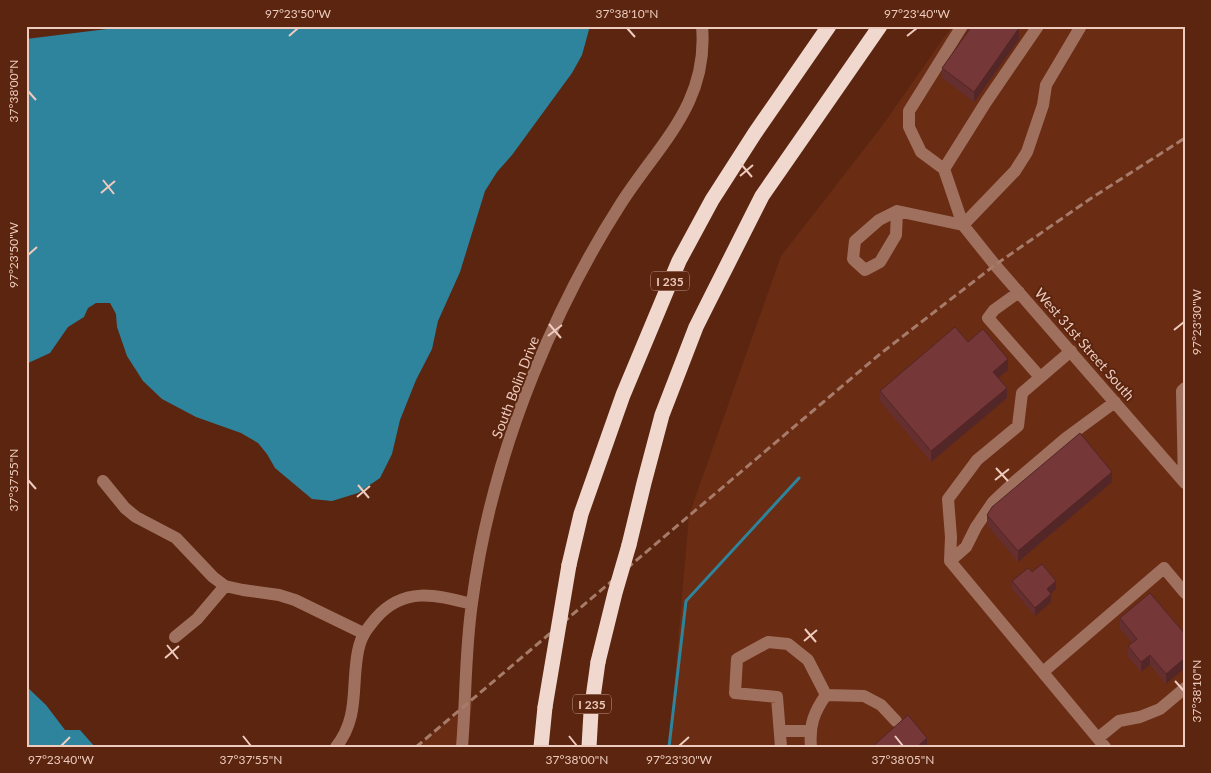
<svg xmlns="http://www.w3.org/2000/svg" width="1211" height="773" font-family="Lato,sans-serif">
<rect width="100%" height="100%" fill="#5b250f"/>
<path fill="#6a2c13" d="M 952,26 L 1185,26 L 1185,747 L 669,747 L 689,515 L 781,256 L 882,126 Z
M 473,699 L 466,747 L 416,747 Z"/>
<path fill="#2e849d" d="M 114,26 L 590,26 L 582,55 L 572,73 L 512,155 L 497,172 L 485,191 L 460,272 L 438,321 L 432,349 L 416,380 L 400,420 L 392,454 L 380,478 L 358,493 L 332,501 L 312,499 L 275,468 L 267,454 L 258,443 L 241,433 L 196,417 L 162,399 L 143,381 L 127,356 L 117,327 L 116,314 L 110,303 L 96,303 L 88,308 L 84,317 L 68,327 L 50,353 L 26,364 L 26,39 L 107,29 Z
M 26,686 L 46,705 L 65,730 L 80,730 L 95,747 L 26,747 Z"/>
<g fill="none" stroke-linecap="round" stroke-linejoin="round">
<path stroke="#2e849d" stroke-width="3" d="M 669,747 L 686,601 L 799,478"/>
<path stroke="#a0705e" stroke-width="12" d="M 962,26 L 909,111 L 909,127 L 921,152 L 944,169 L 963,225 L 995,265 L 1185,483
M 944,169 L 986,102 L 1038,26
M 897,211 L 896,235 L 880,262 L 865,270 L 853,259 L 855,241 L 879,220 L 897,211 L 963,225
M 963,225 L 1015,171 L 1027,152 L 1043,105 L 1046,85 L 1081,26
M 1019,292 L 994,310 L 988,318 L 1040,377
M 1071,351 L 1022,393 L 1018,426 L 977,460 L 948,499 L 951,537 L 950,561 L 1105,747
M 103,481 L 125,508 L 136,517 L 176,538 L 213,577 L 225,586 L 243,590 L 279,595 L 295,600 L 363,633
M 1184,482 L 1182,391 L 1185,388
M 950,561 L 966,547 L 976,527 L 993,502 L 1012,484 L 1066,438 L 1115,402
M 175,637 L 197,619 L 225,586
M 1043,672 L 1164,568 L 1185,593
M 826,695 L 864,696 L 881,705 L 896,721
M 780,731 L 811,731
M 1098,738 L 1119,721 L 1140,717 L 1160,709 L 1185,688
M 336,747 C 360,717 351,685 358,651 C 361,636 366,630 376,618 C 403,587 436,594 471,604
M 462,747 C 466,699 465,651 472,603 C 482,526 504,447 533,375 C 557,316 586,258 620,205 C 658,145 709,104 702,26
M 781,747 L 777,697 L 735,693 L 737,659 L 768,642 L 788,644 L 808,660 L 826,695
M 811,747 C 809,725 814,712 826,695"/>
<path stroke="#f0d8cf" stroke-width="15" d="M 629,545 L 644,483 L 662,415 L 696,327 L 708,303 L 762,196 L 880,26
M 569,565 L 581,514 L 623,395 L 679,261 L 712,200 L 755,133 L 829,26
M 541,747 L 545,707
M 589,747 L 591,712 L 598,662"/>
<path stroke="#a77b6a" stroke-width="3" stroke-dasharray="8 4" stroke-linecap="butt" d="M 416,747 L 880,354 L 995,265 L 1090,199 L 1185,138"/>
<path stroke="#f0d8cf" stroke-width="15" d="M 598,662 L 615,593 L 629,545
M 545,707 L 569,565"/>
</g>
<path fill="#652f30" d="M 1019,39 L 974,102 L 942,78 L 942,68 Z
M 968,342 L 1008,370 L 998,378 L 1007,398 L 931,462 L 880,401 L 880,391 Z
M 1112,482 L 1018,562 L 987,525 L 987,515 Z
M 1032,572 L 1056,589 L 1050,594 L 1051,602 L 1035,616 L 1012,589 L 1012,581 Z
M 1120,618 L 1185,634 L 1166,684 L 1150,665 L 1141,672 L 1128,657 L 1128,646 L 1132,643 L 1120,629 Z"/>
<path fill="#532627" d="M 1019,28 L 1019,39 L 974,102 L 974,92 Z
M 1008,359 L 1008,370 L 993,382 L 993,372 Z
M 1007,388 L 1007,398 L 931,462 L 931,451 Z
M 1112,472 L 1112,482 L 1018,562 L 1018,551 Z
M 1056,581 L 1056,589 L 1047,597 L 1047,589 Z
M 1051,594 L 1051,602 L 1035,616 L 1035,608 Z
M 1150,655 L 1150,665 L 1141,672 L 1141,662 Z
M 1185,658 L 1185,668 L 1166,684 L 1166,674 Z
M 927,738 L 927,746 L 926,747 L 917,747 Z"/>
<path fill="#763738" stroke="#532627" d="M 972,26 L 1016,26 L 1019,28 L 974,92 L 942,68 Z
M 955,327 L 968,342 L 983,329 L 1008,359 L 993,372 L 1007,388 L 931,451 L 880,391 Z
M 1080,433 L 1112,472 L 1018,551 L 987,515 L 992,507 Z
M 1042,564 L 1056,581 L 1047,589 L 1051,594 L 1035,608 L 1012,581 L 1028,568 L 1032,572 Z
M 1150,593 L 1185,634 L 1185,658 L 1166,674 L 1150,655 L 1141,662 L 1128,646 L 1137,639 L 1120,618 Z
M 908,715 L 927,738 L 917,747 L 872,747 Z"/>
<path fill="none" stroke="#edcbbe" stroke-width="2" d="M 627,28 L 635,37M 289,36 L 298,28M 907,36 L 917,28M 28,91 L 36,100M 741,164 L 752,177M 740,176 L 753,165M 103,180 L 114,194M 101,193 L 115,181M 28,255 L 37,247M 549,324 L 561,338M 1174,330 L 1184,322M 548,336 L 562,325M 996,468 L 1008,481M 28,480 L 36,489M 995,480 L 1009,469M 358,485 L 369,498M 357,497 L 370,486M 805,629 L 816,642M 804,641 L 817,630M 167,645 L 178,659M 165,658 L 179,646M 1175,681 L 1184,691M 243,736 L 251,746M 569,736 L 577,746M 895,736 L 903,746M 61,746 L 70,737M 679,746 L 689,737"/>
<g text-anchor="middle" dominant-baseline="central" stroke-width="4" stroke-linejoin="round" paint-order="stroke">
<g fill="#5b250f" stroke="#c1998a" stroke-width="1">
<rect x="651" y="271.5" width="38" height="19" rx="4"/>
<rect x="573" y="694.5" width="38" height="19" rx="4"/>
</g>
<g font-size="12" font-weight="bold" fill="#edcbbe">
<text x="670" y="281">I 235</text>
<text x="592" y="704">I 235</text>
</g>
<g font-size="14" fill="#edcbbe" stroke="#5b250f">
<text transform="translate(1085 344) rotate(49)">West 31st Street South</text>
<text transform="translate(515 387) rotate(-69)">South Bolin Drive</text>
</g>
</g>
<rect width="1211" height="773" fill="none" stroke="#5b250f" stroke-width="55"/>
<rect x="28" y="28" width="1156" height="718" fill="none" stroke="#edcbbe" stroke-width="2"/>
<g font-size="12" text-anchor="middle" fill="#edcbbe">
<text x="298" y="18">97°23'50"W</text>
<text x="627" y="18">37°38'10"N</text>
<text x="917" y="18">97°23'40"W</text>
<text transform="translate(14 91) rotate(-90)" y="4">37°38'00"N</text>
<text transform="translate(14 255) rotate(-90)" y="4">97°23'50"W</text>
<text transform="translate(1197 322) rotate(-90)" y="4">97°23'30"W</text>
<text transform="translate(14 480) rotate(-90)" y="4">37°37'55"N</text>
<text transform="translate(1197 691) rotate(-90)" y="4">37°38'10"N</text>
<text x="61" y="764">97°23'40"W</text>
<text x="251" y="764">37°37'55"N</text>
<text x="577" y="764">37°38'00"N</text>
<text x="679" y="764">97°23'30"W</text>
<text x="903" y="764">37°38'05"N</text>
</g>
</svg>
